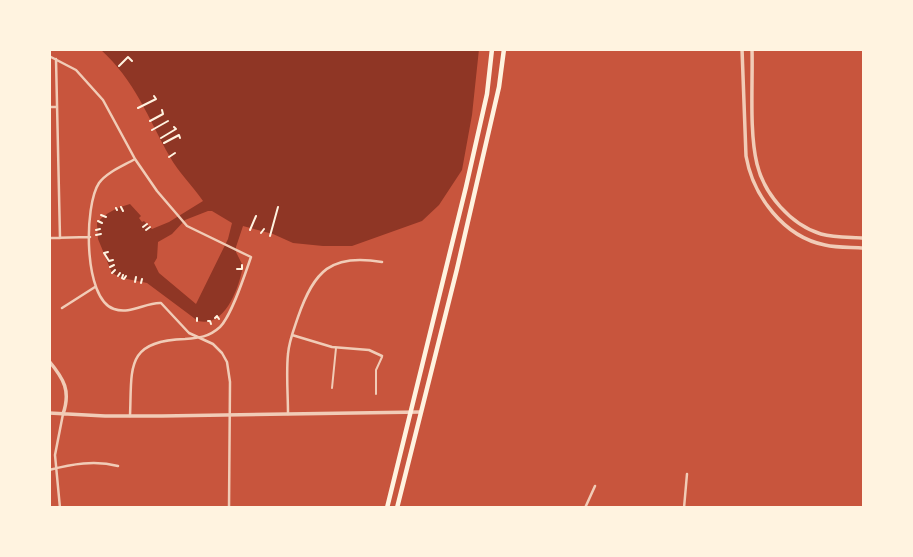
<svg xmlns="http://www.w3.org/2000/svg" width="913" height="557" font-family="'PT Sans',sans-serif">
<rect width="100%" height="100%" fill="#c8553d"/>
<path fill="#8f3625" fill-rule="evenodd" d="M 100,49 L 479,49 L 472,115 L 462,170 L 439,205 L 422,221 L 352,246 L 323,246 L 293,243 L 273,234 L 243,226 L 236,247 L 236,252 L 243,266 C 239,288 225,328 198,321 L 147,283 L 122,278 L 112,273 L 98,239 L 97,223 C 106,212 117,208 130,204 L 141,216 L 139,218 L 142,222 L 144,221 L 152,229 L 169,222 L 203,201 C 193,186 178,172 170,157 C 148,118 135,80 100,49 ZM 208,211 L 212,211 L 232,223 L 228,239 L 196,304 L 159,273 L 154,263 L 157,258 L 158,242 L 172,234 L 185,220 Z"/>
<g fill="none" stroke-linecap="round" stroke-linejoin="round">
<path stroke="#fff3e0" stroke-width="2" d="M 119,66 L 128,57 L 132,61
M 138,108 L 156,99 L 154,96
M 150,121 L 163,114 L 162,110
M 152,130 L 168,121
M 161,138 L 176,129 L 174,127
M 164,143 L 179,135 L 180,138
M 169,157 L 175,153
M 121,207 L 123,211
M 116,208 L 117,210
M 101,215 L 106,217
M 98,221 L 102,223
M 143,227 L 147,224
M 96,230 L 100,229
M 146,230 L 150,227
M 250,230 L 256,216
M 261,233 L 264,229
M 96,235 L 101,234
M 270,236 L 278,207
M 108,252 L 104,253 L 109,261 L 113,260
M 110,267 L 114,265
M 237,269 L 242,269 L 242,265
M 112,273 L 115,270
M 123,275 L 122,278 L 124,279 L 126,276
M 118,276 L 120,273
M 135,282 L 136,277
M 141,283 L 142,279
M 197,318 L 197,321
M 215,318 L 217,316 L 219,319
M 208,321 L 210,321 L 211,324"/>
<path stroke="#f1ccb7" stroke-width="2" d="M 332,388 L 336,348
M 376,394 L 376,370 L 382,357"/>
<path stroke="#f1ccb7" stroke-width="2.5" d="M 49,56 L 76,70 L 103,100 L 135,159 L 157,191 L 187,226 L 251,257 C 245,274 232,315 220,327 C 209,337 199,338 185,339 C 125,341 132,367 130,416
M 56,59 L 60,238
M 49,107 L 57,107
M 135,159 C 123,166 107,172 99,183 C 84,205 83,299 114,309 C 130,315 146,302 161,303 L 189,333 L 213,344 L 222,353 L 227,362 L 230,382 L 229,508
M 49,238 L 90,237
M 62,308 L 95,287
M 292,335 L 332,347 L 369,350 L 382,356
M 288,414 C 288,394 286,373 288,354 C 289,341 294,329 298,317 C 314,271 331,253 382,262
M 49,470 C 72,464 95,460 118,466
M 60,508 L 55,455 L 63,414
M 585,508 L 595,486
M 684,508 L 687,474"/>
<path stroke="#f1ccb7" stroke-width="3.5" d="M 742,49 L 746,156 C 753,196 784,237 825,245 C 838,248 851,247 864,248
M 752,49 C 753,83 749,131 757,164 C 764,194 791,225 821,234 C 835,238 850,237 864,238
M 49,361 C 64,379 71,391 63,414
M 49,413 L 105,416 L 162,416 L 421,412"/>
<path stroke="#fff3e0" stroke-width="4.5" d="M 387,508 L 466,187 L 487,94 L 492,49
M 397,508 L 457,269 L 499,87 L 504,49"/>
</g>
<rect width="913" height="557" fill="none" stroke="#fff3e0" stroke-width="102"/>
</svg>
